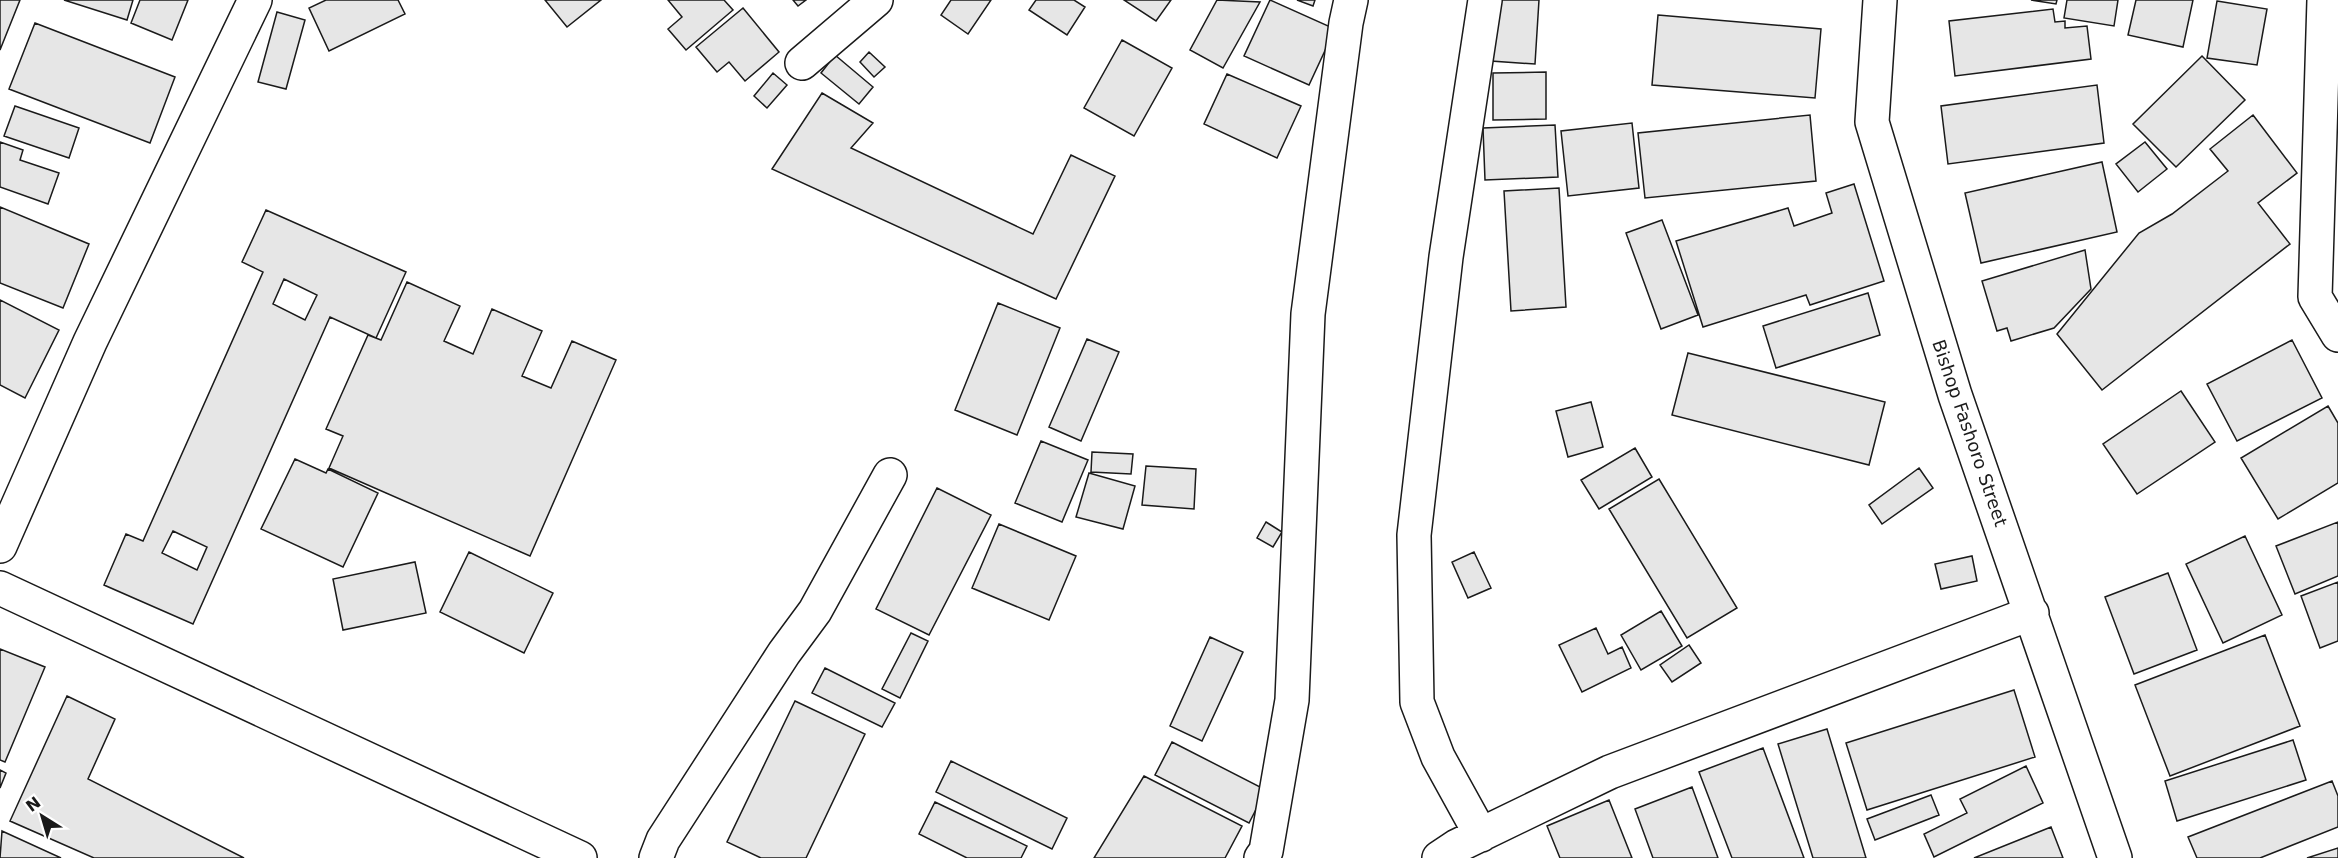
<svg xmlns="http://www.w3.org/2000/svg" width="2338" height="858" font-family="'DejaVu Sans',sans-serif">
<rect width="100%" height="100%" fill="#fff"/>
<path fill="#e6e6e6" stroke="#1a1a1a" stroke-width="1.5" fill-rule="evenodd" d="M 0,0 L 20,0 L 0,50 Z
M 64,0 L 133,0 L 127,20 Z
M 140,0 L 188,0 L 172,40 L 131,23 Z
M 326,0 L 398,0 L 405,14 L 329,51 L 309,8 Z
M 545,0 L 601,0 L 567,27 Z
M 668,0 L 724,0 L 733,10 L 686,50 L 668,29 L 682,17 Z
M 793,0 L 806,0 L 798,6 Z
M 951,0 L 991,0 L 968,34 L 941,15 Z
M 1036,0 L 1074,0 L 1085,7 L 1067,35 L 1029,10 Z
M 1124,0 L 1171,0 L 1156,21 Z
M 1217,0 L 1260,2 L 1223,68 L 1190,50 Z
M 1270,0 L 1335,29 L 1309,85 L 1244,56 Z
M 1297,0 L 1315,0 L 1313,6 Z
M 1495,0 L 1539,0 L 1535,64 L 1491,61 Z
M 2031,0 L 2057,0 L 2056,4 Z
M 2067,0 L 2118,0 L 2114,26 L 2064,18 Z
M 2136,0 L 2193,0 L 2183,47 L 2128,35 Z
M 2217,1 L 2267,9 L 2257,65 L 2207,58 Z
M 743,8 L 779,52 L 745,81 L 729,62 L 717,72 L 696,47 Z
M 2053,9 L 2055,22 L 2065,21 L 2065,28 L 2087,26 L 2091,59 L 1955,76 L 1949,21 Z
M 277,12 L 305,20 L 286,89 L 258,82 Z
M 1658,15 L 1821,29 L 1815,98 L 1652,85 Z
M 35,23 L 175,77 L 150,143 L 9,89 Z
M 1122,40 L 1172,68 L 1134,136 L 1084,108 Z
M 869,52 L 885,67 L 874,77 L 860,62 Z
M 835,55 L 873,87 L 859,104 L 821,73 Z
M 2202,56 L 2245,100 L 2176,167 L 2133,124 Z
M 1546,72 L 1546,119 L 1493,120 L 1493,73 Z
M 773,73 L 787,85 L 767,108 L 754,96 Z
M 1227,74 L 1301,106 L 1277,158 L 1204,124 Z
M 2097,85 L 2104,143 L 1948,164 L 1941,106 Z
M 822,93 L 873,123 L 851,148 L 1033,234 L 1071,155 L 1115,176 L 1056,299 L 772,169 Z
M 15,106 L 79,128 L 69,158 L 4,136 Z
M 1810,115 L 1816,181 L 1645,198 L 1638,133 Z
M 2253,115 L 2297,173 L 2258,203 L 2290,244 L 2102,390 L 2057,334 L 2139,233 L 2172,214 L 2228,171 L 2210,149 Z
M 1632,123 L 1639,188 L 1568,196 L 1561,131 Z
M 1555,125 L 1558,177 L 1485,180 L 1483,128 Z
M 0,142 L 23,150 L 20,160 L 59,173 L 48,204 L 0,187 Z
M 2145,142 L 2167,169 L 2138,192 L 2116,164 Z
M 2102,162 L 2117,232 L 1981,263 L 1965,193 Z
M 1854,184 L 1884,281 L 1810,305 L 1806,295 L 1703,327 L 1676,241 L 1788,208 L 1794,226 L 1832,213 L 1826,193 Z
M 1559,188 L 1566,307 L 1511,311 L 1504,191 Z
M 0,207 L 89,244 L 63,308 L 0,283 Z
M 266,210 L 406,272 L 376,338 L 330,317 L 193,624 L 104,585 L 126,534 L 143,541 L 263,272 L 242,262 ZM 284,279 L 317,295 L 305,320 L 273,304 ZM 173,531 L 207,547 L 197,570 L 162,553 Z
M 1662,220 L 1698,315 L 1661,329 L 1626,233 Z
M 2085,250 L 2091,289 L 2054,328 L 2011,341 L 2007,328 L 1997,331 L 1982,281 Z
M 407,282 L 460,306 L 444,341 L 473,354 L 492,309 L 542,331 L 522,376 L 551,388 L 572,341 L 616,360 L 530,556 L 329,468 L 343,436 L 326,429 L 368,335 L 381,340 Z
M 1868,293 L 1880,335 L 1776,368 L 1763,326 Z
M 0,300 L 59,330 L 25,398 L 0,385 Z
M 998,303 L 1060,328 L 1017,435 L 955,410 Z
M 1087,339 L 1119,352 L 1081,441 L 1049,427 Z
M 2292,340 L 2322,398 L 2237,441 L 2207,384 Z
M 1688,353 L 1885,402 L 1869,465 L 1672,415 Z
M 2181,391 L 2215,442 L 2137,494 L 2103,444 Z
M 1591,402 L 1603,447 L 1568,457 L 1556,411 Z
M 2328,406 L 2338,423 L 2338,483 L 2278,519 L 2241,458 Z
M 1041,441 L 1088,460 L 1062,522 L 1015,503 Z
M 1635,448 L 1652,477 L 1599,509 L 1581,480 Z
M 1092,452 L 1133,454 L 1131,474 L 1091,472 Z
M 295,459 L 326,473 L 328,469 L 378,493 L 343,567 L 261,529 Z
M 1146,466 L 1196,469 L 1194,509 L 1142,505 Z
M 1919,468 L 1933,488 L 1882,524 L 1869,505 Z
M 1089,473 L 1135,486 L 1123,529 L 1076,517 Z
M 1659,479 L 1737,608 L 1687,638 L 1609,509 Z
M 937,488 L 991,515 L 929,635 L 876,609 Z
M 1266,522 L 1282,532 L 1273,547 L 1257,538 Z
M 2338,522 L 2338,576 L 2295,594 L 2276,546 Z
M 999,524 L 1076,556 L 1049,620 L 972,588 Z
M 2245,536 L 2282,615 L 2223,643 L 2186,564 Z
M 469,552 L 553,593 L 524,653 L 440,612 Z
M 1474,552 L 1491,588 L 1468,598 L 1452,562 Z
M 1972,556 L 1977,581 L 1941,589 L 1935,564 Z
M 415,562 L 426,613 L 343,630 L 333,579 Z
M 2168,573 L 2197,650 L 2134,674 L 2105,597 Z
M 2338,582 L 2338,641 L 2320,648 L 2301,596 Z
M 1661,611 L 1682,646 L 1641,670 L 1621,635 Z
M 1596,628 L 1608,654 L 1622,647 L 1631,668 L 1582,692 L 1559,645 Z
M 911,633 L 928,641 L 900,698 L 882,689 Z
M 2265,635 L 2300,726 L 2170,776 L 2135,685 Z
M 1210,637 L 1243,652 L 1202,741 L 1170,726 Z
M 1689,645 L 1701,663 L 1672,682 L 1660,665 Z
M 0,649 L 45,667 L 5,762 L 0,760 Z
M 825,668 L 895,703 L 882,727 L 812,693 Z
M 2014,690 L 2035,757 L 1867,810 L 1846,743 Z
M 67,696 L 115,719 L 88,779 L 244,858 L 94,858 L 10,821 Z
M 795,701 L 865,734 L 806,858 L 761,858 L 727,842 Z
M 1827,729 L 1866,858 L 1813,858 L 1778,744 Z
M 2293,740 L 2306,780 L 2177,821 L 2165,781 Z
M 1172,742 L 1266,790 L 1249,823 L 1155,775 Z
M 1763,748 L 1804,858 L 1732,858 L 1699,772 Z
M 951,761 L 1067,818 L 1052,849 L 936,792 Z
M 2026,766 L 2043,803 L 1934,857 L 1924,834 L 1967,813 L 1960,799 Z
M 0,770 L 6,773 L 0,788 Z
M 1144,776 L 1242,826 L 1225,858 L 1094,858 Z
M 2332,781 L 2338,796 L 2338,827 L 2260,858 L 2197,858 L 2188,837 Z
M 1692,787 L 1718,858 L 1653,858 L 1635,809 Z
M 1931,795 L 1939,815 L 1875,840 L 1867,819 Z
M 1609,800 L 1632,858 L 1560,858 L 1547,826 Z
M 935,802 L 1027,846 L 1021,858 L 967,858 L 919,834 Z
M 2051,827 L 2063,858 L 1974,858 Z
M 2,831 L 61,858 L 0,858 Z
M 2338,848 L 2338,858 L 2307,858 Z"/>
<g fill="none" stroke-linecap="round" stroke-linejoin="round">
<g stroke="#1a1a1a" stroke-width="36">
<path id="street" d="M 1880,0 L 1872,122 L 1955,395 L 2115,858
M 2324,0 L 2315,297 L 2338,335
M 802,63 L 876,0
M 0,546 L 90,342 L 255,0
M 0,588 L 580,858
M 1481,835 L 1438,757 L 1417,702 L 1414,535 L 1446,257 L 1485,0
M 656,858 L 663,840 L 784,653 L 815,611 L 890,475
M 1261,858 L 1266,851 L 1292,700 L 1308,314 L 1346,23 L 1351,0
M 1439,858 L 1457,846 L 1610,772 L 2032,613"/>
</g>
<use href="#street" stroke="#fff" stroke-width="33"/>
</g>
<g text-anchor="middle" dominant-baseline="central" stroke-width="4.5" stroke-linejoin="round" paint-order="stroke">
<g font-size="18" fill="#1a1a1a" stroke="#fff">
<text transform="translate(1970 433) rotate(71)">Bishop Fashoro Street</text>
</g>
</g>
<g transform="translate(42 816) rotate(323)" stroke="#ffffff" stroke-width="4.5" paint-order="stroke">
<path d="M0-4.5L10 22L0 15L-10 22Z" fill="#1a1a1a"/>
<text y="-9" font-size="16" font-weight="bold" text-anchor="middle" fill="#1a1a1a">N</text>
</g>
</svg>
